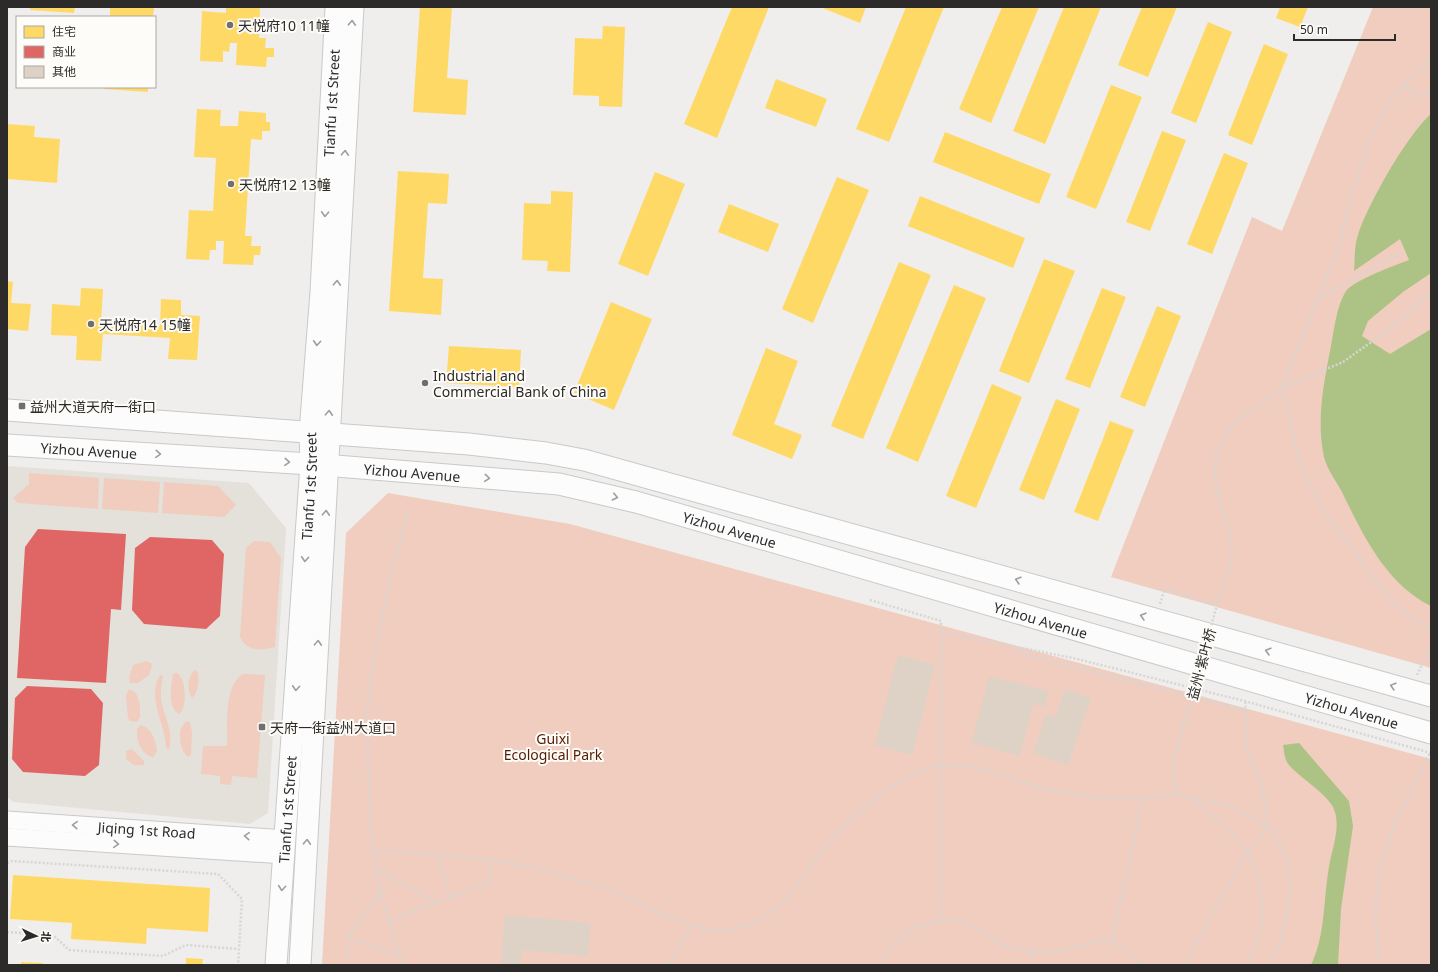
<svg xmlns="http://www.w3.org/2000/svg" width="1438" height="972" font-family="'Noto Sans','Noto Sans SC',sans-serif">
<rect width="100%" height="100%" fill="#efeeec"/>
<path fill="#e4e1db" d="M 7,466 L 249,483 L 286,528 L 268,813 L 250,824 L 13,802 L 7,797 Z"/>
<path fill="#f0cdbe" d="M 1373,7 L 1431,7 L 1431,668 L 1111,577 L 1252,217 L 1282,231 Z
M 29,473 L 99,478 L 98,509 L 18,503 L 13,498 L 29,484 Z
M 104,478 L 160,482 L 158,513 L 102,509 Z
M 164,482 L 218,486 L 236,505 L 224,517 L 162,513 Z
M 388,493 L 570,524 L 1431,759 L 1431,965 L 322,965 L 346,533 Z
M 254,541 L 270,542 L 281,558 L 275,647 C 261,651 247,652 240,637 L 246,548 Z
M 146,661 L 151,663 L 152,666 L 149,675 L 138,683 L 130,683 L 129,677 L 133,665 Z
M 195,670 L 198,672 C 199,680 199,692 192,698 C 186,691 188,675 195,670 Z
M 177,673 C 186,678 188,708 179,714 C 167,707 171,686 173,674 Z
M 243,674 L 265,675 L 257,778 L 232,776 L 231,785 L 220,784 L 220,776 L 201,774 L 203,746 L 227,746 C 228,725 223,686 243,674 Z
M 160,675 L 163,676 C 161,685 160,695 162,704 C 166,720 173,732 169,749 L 166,748 C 166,724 146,698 160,675 Z
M 129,689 L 136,693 L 140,704 L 140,717 L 137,722 L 130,721 L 128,718 L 126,695 Z
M 187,721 L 190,723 L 192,732 L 191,755 L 188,757 C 179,751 176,727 187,721 Z
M 140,725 C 151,727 156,740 157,750 L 154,757 C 141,756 136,740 137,729 Z
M 132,749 L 144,761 L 144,765 L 134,765 L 126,759 L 126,751 Z"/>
<path fill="#acc385" d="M 1431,114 L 1431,273 L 1403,292 L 1368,321 L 1362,336 L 1390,354 L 1431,329 L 1431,606 C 1386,584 1363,535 1342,492 C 1336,481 1327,469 1324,457 C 1316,420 1324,382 1331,346 C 1334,329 1337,305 1346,291 C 1354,280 1396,265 1409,260 L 1400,239 L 1354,271 C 1355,260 1354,246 1358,235 C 1368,204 1407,135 1431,114 Z
M 1299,743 L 1349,801 L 1353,826 L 1341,909 L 1338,965 L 1311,965 C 1326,934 1323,900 1329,867 C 1332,848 1342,825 1333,807 C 1324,790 1291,773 1286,760 C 1284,755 1284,750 1283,745 Z"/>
<path fill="#ffd966" d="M 30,7 L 75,7 L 74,13 L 30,10 Z
M 110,7 L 154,7 L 153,17 L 110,16 Z
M 226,7 L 260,7 L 259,38 L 266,38 L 265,48 L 274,48 L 274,57 L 267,57 L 266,67 L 236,65 L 237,43 L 230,43 L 229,52 L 223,51 L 223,62 L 200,61 L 202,11 L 226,13 Z
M 420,7 L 452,7 L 447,78 L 468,80 L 466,115 L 413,112 Z
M 732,7 L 769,7 L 717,138 L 684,124 Z
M 820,7 L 866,7 L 860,23 Z
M 906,7 L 944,7 L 889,142 L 856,129 Z
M 1002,7 L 1039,7 L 991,123 L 959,109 Z
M 1064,7 L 1101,7 L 1045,144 L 1013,131 Z
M 1142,7 L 1177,7 L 1148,77 L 1118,65 Z
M 1280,7 L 1308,7 L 1300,27 L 1276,18 Z
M 1208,22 L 1232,32 L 1196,123 L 1171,113 Z
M 603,26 L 625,27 L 622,107 L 599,106 L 599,96 L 573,95 L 575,38 L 602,39 Z
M 1264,44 L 1288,54 L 1252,145 L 1228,135 Z
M 776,79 L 827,99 L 816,127 L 765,108 Z
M 1111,85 L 1142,97 L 1096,209 L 1066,197 Z
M 104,87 L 148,87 L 148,92 L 104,89 Z
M 197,109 L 221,110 L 220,126 L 238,126 L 239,111 L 266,113 L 266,122 L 270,122 L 270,131 L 262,131 L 262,140 L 251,139 L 245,236 L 252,236 L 251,246 L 261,246 L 260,255 L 254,255 L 253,265 L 223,264 L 224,241 L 216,241 L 216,250 L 210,250 L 209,260 L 186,259 L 189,210 L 213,211 L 216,158 L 194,157 Z
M 7,124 L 35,126 L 34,137 L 60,139 L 57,183 L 7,179 Z
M 1162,131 L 1186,140 L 1150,231 L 1126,222 Z
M 945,132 L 1051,174 L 1039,204 L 933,162 Z
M 1224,153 L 1248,163 L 1212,254 L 1187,244 Z
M 398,171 L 449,174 L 447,204 L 428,203 L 423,278 L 443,279 L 441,315 L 389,311 Z
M 655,172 L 685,184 L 648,276 L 618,264 Z
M 837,177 L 869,190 L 813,323 L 782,309 Z
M 551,191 L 573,192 L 570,272 L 547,271 L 548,261 L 522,260 L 524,203 L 551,204 Z
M 920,196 L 1025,238 L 1013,268 L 908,226 Z
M 729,204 L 779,224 L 768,252 L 718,232 Z
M 1044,259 L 1075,271 L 1029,383 L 999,371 Z
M 899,262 L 931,275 L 863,439 L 831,426 Z
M 7,281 L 13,282 L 11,303 L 31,304 L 28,331 L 7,329 Z
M 954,285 L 986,298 L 918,462 L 886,448 Z
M 81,288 L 103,289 L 101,323 L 160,326 L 161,299 L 181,300 L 181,315 L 200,316 L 197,360 L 168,359 L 170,338 L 103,334 L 101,361 L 76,360 L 77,336 L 51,335 L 52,304 L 80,306 Z
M 1102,288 L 1126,297 L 1090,388 L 1065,379 Z
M 611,302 L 652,319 L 614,410 L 574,393 Z
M 1157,306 L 1181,316 L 1145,407 L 1120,397 Z
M 449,346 L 521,350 L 519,387 L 446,383 Z
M 766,348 L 798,361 L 774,424 L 802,435 L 792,459 L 732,435 Z
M 992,384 L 1022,397 L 976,508 L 946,496 Z
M 1056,399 L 1080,409 L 1044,500 L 1019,490 Z
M 1110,421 L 1134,430 L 1098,521 L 1074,512 Z
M 13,875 L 210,888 L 208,932 L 147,928 L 146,944 L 71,939 L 72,923 L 10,919 Z
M 186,958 L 203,959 L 202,965 L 186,965 Z
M 21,962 L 43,963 L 42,965 L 21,965 Z"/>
<path fill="#e06666" d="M 38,529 L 126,534 L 121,610 L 111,609 L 106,683 L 17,678 L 25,547 Z
M 150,537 L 212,540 L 224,554 L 220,616 L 206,629 L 144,624 L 132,610 L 135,548 Z
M 27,686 L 91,689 L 103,703 L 99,765 L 85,776 L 23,772 L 12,759 L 15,698 Z"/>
<path fill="#ded2c7" d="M 898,655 L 935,665 L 912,755 L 875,745 Z
M 989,676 L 1049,691 L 1045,707 L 1033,704 L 1020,756 L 972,743 Z
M 1065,689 L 1091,698 L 1068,765 L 1033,753 L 1046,714 L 1055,717 Z
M 505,915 L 591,923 L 588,956 L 522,950 L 520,965 L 501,965 Z"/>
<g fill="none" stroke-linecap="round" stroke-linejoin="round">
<g stroke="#c9c9c7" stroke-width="19">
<g id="minor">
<path id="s1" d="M 7,820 L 286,839"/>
<path d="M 7,837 L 285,855"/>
</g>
</g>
<g stroke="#c9c9c7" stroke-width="23">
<g id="major">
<path d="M 7,410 L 469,444 L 546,453 L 584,460 L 1431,696"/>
<path id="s2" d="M 7,445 L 311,464 L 559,484 L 636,502 L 1431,733"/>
<path id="s3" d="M 276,965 L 311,464 L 310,432 L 321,292 L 336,7"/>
<path d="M 300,965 L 353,7"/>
</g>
</g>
<path stroke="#d6d6d5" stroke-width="2.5" stroke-dasharray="2 2" stroke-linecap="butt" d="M 1431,60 L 1392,97 L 1372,134 L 1352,193 L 1339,247 L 1282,388 L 1298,455 L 1310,487 L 1327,515 L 1386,595 L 1413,620 L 1431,628
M 1406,85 L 1418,97 L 1431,92
M 1320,297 L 1402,253
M 1229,570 L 1232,552 L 1230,531 L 1220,503 L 1215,480 L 1216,457 L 1222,440 L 1235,423 L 1282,388 L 1343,362 L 1390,329 L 1431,292
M 870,600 L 941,621 L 941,632 L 1073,658 L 1244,701 L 1431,753
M 1160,604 L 1165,588 L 1217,605
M 1017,647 L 1018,653 L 1245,710
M 1417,675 L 1431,645
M 1174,760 L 1174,785 L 1180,795 L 1230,806 L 1272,828 L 1287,860 L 1290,882 L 1288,910 L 1280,942 L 1270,965
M 1190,798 C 1207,811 1237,835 1248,853 C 1259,872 1263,902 1261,924 C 1259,937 1252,952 1248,965
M 373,851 C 432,854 492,856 550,872 C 570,878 590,883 610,890 C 647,903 690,935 731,929 C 784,920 800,876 831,840 C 848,820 890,784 914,774 C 958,755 985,769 1026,783 C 1045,790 1066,793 1087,796 C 1117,801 1149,796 1180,795
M 437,855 L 450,896
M 7,863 L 12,861 L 218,874 L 242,899 L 238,965
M 376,869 L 436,902
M 388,921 L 488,883 L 491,860
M 940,921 L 941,632
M 7,932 L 53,935 L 69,950 L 163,956 L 186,945 L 238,949
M 348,937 L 398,955
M 1112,941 L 1143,796
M 347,965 L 348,937 L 380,892
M 403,965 L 380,892 L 370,825 L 367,710 L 374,657 L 392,571 L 409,509
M 668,965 L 692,926
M 878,965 L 891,946 L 912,929 L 932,922 L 956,919 L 975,927 L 1005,946 L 1025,950 L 1052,953 L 1105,939 C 1119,943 1133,953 1141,965
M 1031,965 L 1032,951
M 1184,965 L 1247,852 L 1264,833 L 1267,812 L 1262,786 L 1246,746 L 1247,726 L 1245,700
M 1380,965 L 1375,915 L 1380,870 L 1394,824 L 1430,753"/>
<use href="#minor" stroke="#fdfcfc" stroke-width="17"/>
<use href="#major" stroke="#fdfcfc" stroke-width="21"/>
<path stroke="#d6d6d5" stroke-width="2.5" stroke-dasharray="2 2" stroke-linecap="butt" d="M 1174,760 L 1217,605 L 1229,570"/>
</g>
<defs><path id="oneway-chevron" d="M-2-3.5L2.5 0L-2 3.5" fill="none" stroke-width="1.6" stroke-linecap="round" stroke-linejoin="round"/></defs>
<g stroke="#9f9e9d">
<use href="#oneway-chevron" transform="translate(352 23) rotate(-87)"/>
<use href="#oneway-chevron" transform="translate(345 153) rotate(-87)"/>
<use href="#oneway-chevron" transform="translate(325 214) rotate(93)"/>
<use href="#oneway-chevron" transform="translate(337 283) rotate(-87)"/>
<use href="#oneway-chevron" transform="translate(317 343) rotate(94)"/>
<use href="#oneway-chevron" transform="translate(329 413) rotate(-87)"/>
<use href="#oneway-chevron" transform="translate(158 454) rotate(4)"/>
<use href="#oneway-chevron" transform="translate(287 462) rotate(4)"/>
<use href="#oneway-chevron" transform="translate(487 478) rotate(5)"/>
<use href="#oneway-chevron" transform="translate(615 497) rotate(13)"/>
<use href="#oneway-chevron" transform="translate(326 513) rotate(-87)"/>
<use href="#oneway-chevron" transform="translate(305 559) rotate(94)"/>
<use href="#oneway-chevron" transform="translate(1018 580) rotate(-164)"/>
<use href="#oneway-chevron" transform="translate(1143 616) rotate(-164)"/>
<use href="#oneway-chevron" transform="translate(318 643) rotate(-87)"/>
<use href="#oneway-chevron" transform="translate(1268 651) rotate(-164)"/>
<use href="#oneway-chevron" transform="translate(1393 686) rotate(-164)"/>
<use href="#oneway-chevron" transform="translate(296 688) rotate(94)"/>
<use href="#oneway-chevron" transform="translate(75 825) rotate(-176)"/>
<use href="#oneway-chevron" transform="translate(247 836) rotate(-176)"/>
<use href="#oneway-chevron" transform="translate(307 842) rotate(-87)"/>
<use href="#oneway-chevron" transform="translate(116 844) rotate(4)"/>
<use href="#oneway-chevron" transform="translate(282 888) rotate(95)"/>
</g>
<g fill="#706f6d" stroke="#fefcf8" stroke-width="1.5">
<circle cx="230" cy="25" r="4"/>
<circle cx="231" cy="184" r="4"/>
<circle cx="91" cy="324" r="4"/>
<circle cx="425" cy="383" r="4"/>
<rect x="18" y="402" width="8" height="8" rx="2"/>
<rect x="258" y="723" width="8" height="8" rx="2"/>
</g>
<g text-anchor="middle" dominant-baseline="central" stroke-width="4" stroke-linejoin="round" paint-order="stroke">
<g font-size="14" fill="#2c2b29" stroke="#fefcf8" text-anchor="start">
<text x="238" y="25">天悦府10 11幢</text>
<text x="239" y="184">天悦府12 13幢</text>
<text x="99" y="324">天悦府14 15幢</text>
<text x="433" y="375">Industrial and<tspan x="433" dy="16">Commercial Bank of China</tspan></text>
<text x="30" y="406">益州大道天府一街口</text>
<text x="270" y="727">天府一街益州大道口</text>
</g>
<g font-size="14" fill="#2c2b29" stroke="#fefcf8">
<text stroke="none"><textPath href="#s3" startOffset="864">Tianfu 1st Street</textPath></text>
<text stroke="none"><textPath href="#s2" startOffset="82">Yizhou Avenue</textPath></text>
<text stroke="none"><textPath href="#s2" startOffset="406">Yizhou Avenue</textPath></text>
<text stroke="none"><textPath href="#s3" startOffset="480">Tianfu 1st Street</textPath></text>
<text stroke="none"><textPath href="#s2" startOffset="730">Yizhou Avenue</textPath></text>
<text stroke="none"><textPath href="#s2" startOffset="1054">Yizhou Avenue</textPath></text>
<text transform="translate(1201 664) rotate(-75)">益州·紫叶桥</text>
<text stroke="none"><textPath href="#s2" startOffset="1378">Yizhou Avenue</textPath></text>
<text stroke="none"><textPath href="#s3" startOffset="156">Tianfu 1st Street</textPath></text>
<text stroke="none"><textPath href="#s1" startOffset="140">Jiqing 1st Road</textPath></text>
</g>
<g font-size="14" fill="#541c01" stroke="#fefcf8">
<text x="553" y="738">Guixi<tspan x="553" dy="16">Ecological Park</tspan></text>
</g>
</g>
<rect width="1438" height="972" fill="none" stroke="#2c2b29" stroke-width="16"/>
<rect x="16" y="16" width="140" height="72" fill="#fefcf8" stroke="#aaa8a5"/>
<rect x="24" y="26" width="20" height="12" fill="#ffd966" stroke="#aaa8a5"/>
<text x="52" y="36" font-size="12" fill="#2c2b29">住宅</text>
<rect x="24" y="46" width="20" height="12" fill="#e06666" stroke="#aaa8a5"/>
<text x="52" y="56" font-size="12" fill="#2c2b29">商业</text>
<rect x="24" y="66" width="20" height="12" fill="#ded2c7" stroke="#aaa8a5"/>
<text x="52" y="76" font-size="12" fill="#2c2b29">其他</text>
<g transform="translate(36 936) rotate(94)" stroke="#fefcf8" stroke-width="3" paint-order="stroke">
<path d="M0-3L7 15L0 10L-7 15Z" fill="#2c2b29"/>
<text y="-6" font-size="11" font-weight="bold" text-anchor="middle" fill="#2c2b29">北</text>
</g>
<path d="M1294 34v6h101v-6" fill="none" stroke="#2c2b29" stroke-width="2"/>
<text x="1300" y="34" font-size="12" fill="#2c2b29" stroke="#fefcf8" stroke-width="3" paint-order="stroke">50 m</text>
</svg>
